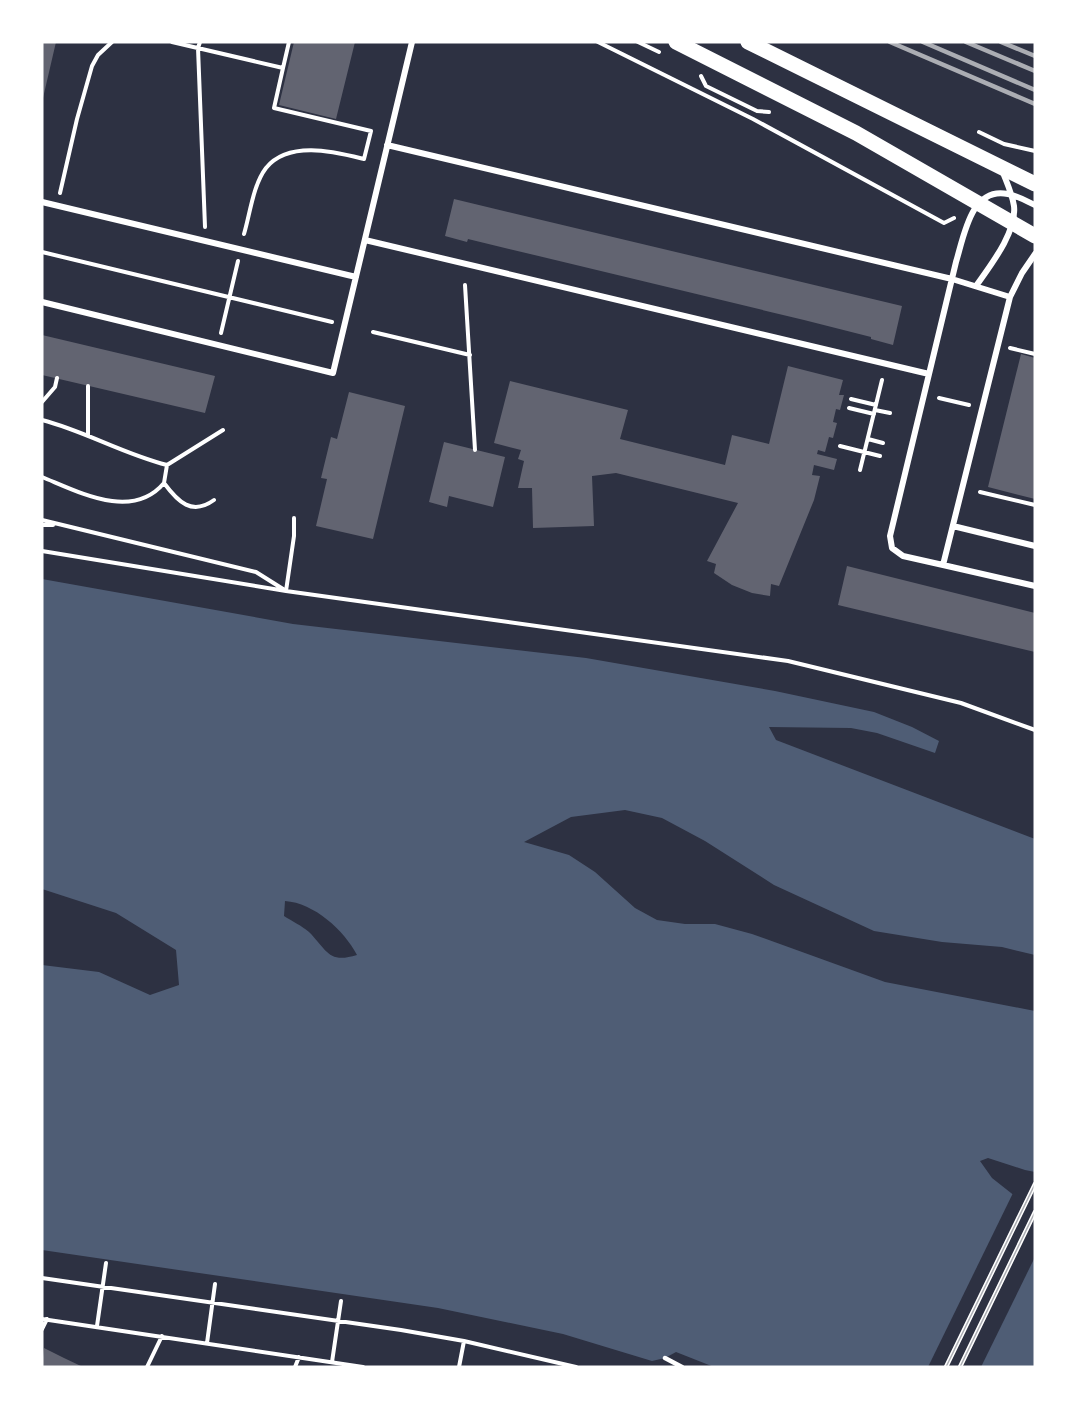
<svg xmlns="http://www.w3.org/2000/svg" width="1077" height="1409" font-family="'Roboto Condensed',sans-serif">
<rect width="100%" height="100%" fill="#2d3142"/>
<path fill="#4f5d75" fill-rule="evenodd" d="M 42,579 L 293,624 L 586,658 L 775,691 L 874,712 L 912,727 L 939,741 L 935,753 L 877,733 L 851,728 L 769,727 L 776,740 L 1035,839 L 1035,955 L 1002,947 L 942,942 L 874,931 L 774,885 L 705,841 L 662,818 L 625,810 L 571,817 L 524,842 L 569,855 L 595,872 L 635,908 L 657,920 L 685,924 L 715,924 L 752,934 L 885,982 L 1035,1011 L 1035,1172 L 1025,1170 L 988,1158 L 980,1161 L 992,1178 L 1035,1212 L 1035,1367 L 714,1367 L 676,1352 L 665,1358 L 652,1361 L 563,1334 L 438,1308 L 42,1250 L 42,965 L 99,972 L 150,995 L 179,985 L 176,950 L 116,913 L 42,889 ZM 285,901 C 314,903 344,930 357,955 C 328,964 327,950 309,932 C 302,926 292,921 284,916 Z"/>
<path fill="#2d3142" d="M 1014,1191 L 1035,1209 L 1035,1257 L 981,1367 L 928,1367 Z"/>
<path fill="#626471" d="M 42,42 L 56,42 L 43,98 L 42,98 Z
M 294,42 L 355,42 L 336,119 L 279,105 Z
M 454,199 L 902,306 L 893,345 L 871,339 L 871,337 L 804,320 L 468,239 L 467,242 L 445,236 Z
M 42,335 L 215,376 L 205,413 L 42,375 Z
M 1021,354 L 1035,358 L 1035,499 L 988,487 Z
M 788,366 L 843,380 L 839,395 L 844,395 L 840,410 L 836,409 L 833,422 L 837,423 L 833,438 L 829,437 L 825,452 L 818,450 L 817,454 L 837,459 L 834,470 L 814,465 L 812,475 L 820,476 L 814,500 L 779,586 L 771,584 L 770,596 L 752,593 L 732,585 L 714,573 L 716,564 L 707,561 L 738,503 L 616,473 L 592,476 L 594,526 L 533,528 L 532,488 L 518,488 L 524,461 L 518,459 L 521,450 L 494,443 L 510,381 L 628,410 L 620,439 L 725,465 L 732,435 L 769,444 Z
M 349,392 L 405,406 L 373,539 L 316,526 L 327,479 L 321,478 L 331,437 L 337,439 Z
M 444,442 L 505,457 L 493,507 L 449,496 L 447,507 L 429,502 Z
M 847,566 L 1035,613 L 1035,652 L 838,605 Z
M 44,1348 L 64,1358 L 83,1367 L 42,1367 Z"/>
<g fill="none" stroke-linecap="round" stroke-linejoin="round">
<path stroke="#fff" stroke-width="4" d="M 172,42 L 283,68 L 274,108 L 371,131 L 364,159
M 200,42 L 198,48 L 205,227
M 598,42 L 753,119 L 944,223 L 954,218
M 638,42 L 659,52
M 283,68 L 289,42
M 701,76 L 706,86 L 757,111 L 769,112
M 979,132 L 1004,144 L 1035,151
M 60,193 L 77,119 L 92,66 L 98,55 L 112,42
M 244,234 C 250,214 253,185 266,168 C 289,140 335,152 364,159
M 42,252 L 332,322
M 465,285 L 475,450
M 373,332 L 470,355
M 221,333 L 238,261
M 1010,348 L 1035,354
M 88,386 L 88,436
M 939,398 L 969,405
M 851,399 L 876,405
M 42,402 L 55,387 L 57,378
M 849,408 L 874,414
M 875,410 L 890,413
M 42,420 C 85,431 123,454 167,465 L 223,430
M 868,439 L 883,443
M 840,446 L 880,456
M 167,465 L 164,483 C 178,502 192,516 214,500
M 860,470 L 882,380
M 42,477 C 79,492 132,521 164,483
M 980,492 L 1035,505
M 42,520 L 256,572 L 283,589
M 42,525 L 53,525
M 42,551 L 286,591 L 788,661 L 961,703 L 1035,730
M 286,591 L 294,536 L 294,518
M 42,1278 L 401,1330 L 464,1341 L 576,1367
M 42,1319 L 363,1367
M 97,1326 L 106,1263
M 42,1329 L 47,1319
M 207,1343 L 215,1284
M 332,1362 L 341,1301
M 147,1367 L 162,1336
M 295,1367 L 299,1357
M 459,1367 L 464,1341"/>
<path stroke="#fff" stroke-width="4.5" d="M 665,1358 L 682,1367
M 946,1367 L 1035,1184
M 960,1367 L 1035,1212"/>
<path stroke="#fff" stroke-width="6" d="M 387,145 L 952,279 L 1010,297
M 42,202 L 356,277
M 1035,205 C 1026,201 1018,196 1008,194 C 971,186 964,236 956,262 L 890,536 L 892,548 L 903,556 L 943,565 L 1010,297 L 1022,273 L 1035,254
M 365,240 L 929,374
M 976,286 C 990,266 1017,232 1014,206 C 1012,193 1006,181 1002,170
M 42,302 L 333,373 L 412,42
M 953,526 L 1035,546
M 943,565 L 1035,586"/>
<path stroke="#fff" stroke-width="15" d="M 676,42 L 856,133 L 1035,236
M 748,42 L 1035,184"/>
<path stroke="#abadb3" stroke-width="1.5" d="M 946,1367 L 1035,1184
M 960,1367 L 1035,1212"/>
<path stroke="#abadb3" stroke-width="4.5" d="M 890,42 L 1035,104
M 923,42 L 1035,90
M 966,42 L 1035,71
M 1001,42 L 1035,56"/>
</g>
<rect width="1077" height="1409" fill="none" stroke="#ffffff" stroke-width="87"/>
</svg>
